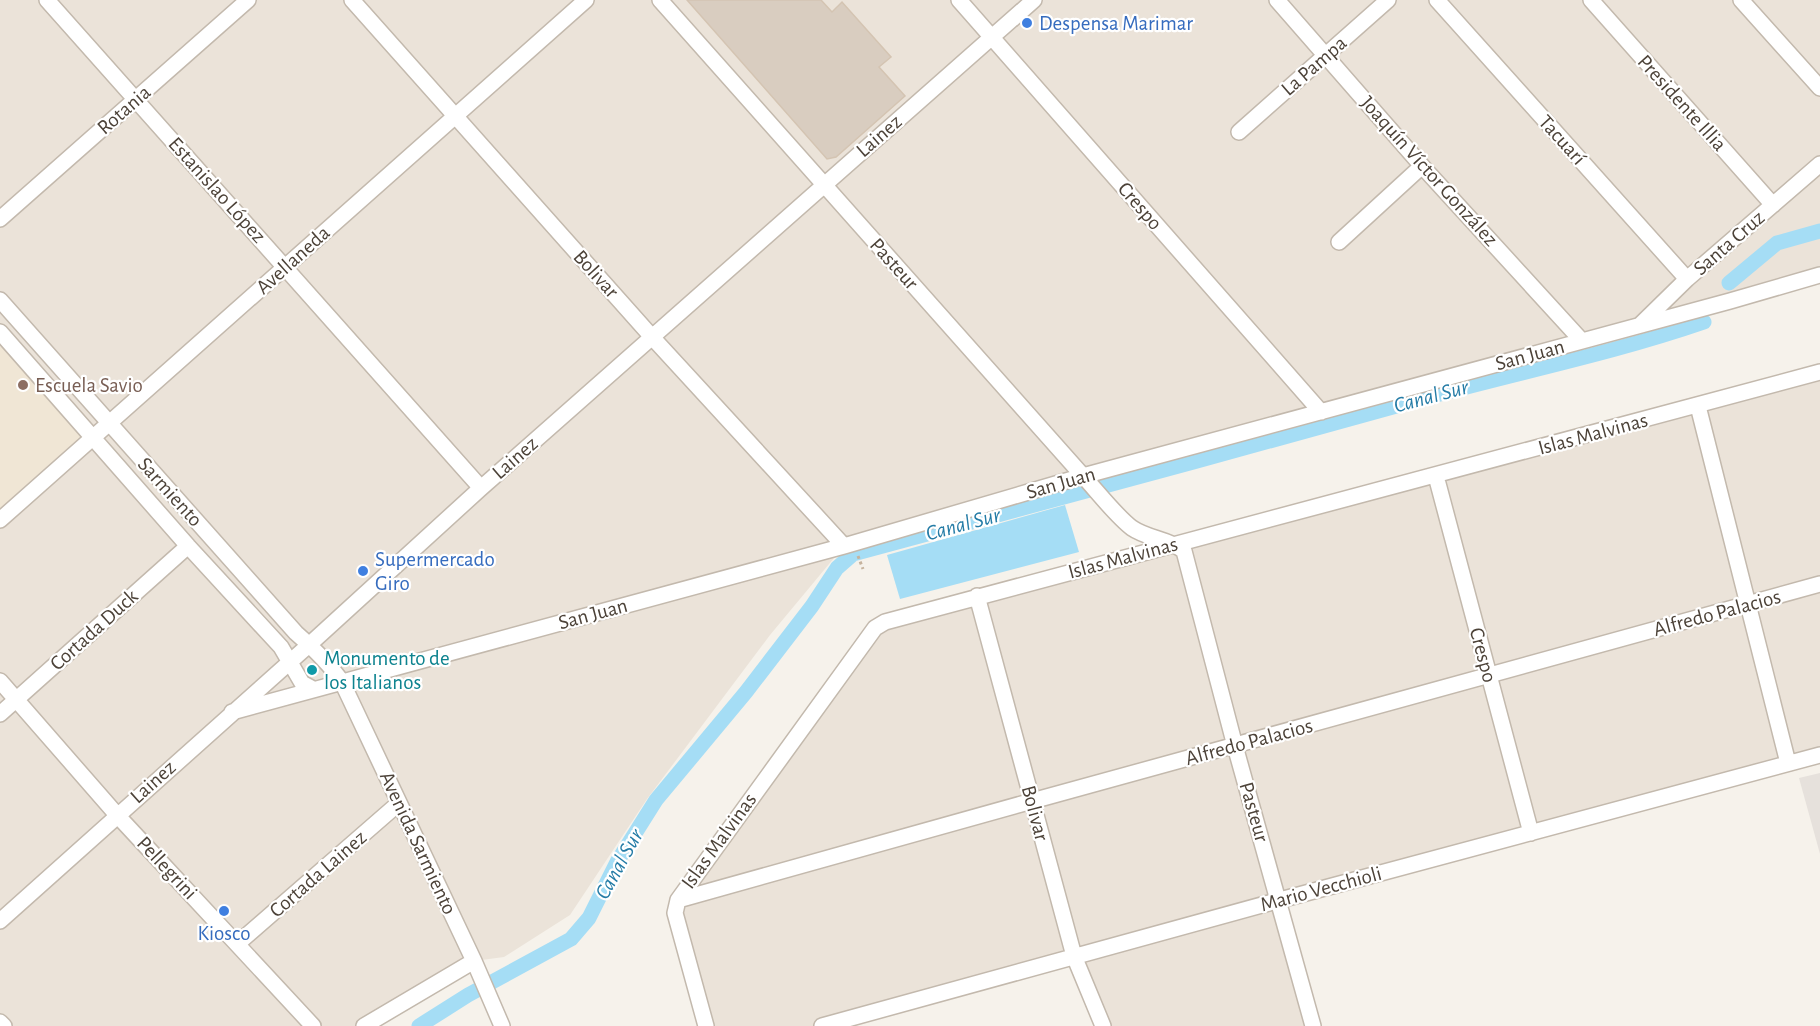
<svg xmlns="http://www.w3.org/2000/svg" width="1820" height="1026" font-family="'Alegreya Sans',sans-serif">
<rect width="100%" height="100%" fill="#f6f2eb"/>
<path fill="#ebe3d9" d="M 0,0 L 1820,0 L 1820,275 L 844,546 L 770,635 L 647,799 L 570,915 L 504,957 L 474,961 L 364,1026 L 0,1026 Z
M 1820,372 L 1820,755 L 1280,900 L 1313,1026 L 1103,1026 L 1074,956 L 822,1026 L 706,1026 L 678,900 L 875,628 Z"/>
<path fill="#e6e1dc" d="M 1820,773 L 1820,854 L 1799,778 Z"/>
<path fill="#f0e6d5" d="M 0,332 L 94,438 L 0,520 Z"/>
<path fill="#a5ddf5" d="M 1065,505 L 1079,552 L 900,599 L 887,555 Z"/>
<g fill="none" stroke-linecap="round" stroke-linejoin="round">
<path stroke="#a5ddf5" stroke-width="15" d="M 1729,283 L 1777,243 L 1820,231
M 419,1026 L 468,995 L 571,939 L 589,918 L 617,862 L 656,800 L 746,692 L 812,606 L 837,568 L 853,554 C 1046,503 1237,450 1429,397 C 1520,372 1614,353 1704,322"/>
</g>
<path fill="#d9cdc0" stroke="#d4c4b2" stroke-width="1.5" d="M 687,0 L 821,0 L 832,12 L 842,2 L 891,57 L 879,67 L 905,96 L 836,157 L 827,159 Z"/>
<g fill="none" stroke-linecap="round" stroke-linejoin="round">
<g stroke="#c3b9ad" stroke-width="18">
<path id="minor" d="M 47,0 L 481,488
M 352,0 L 652,337 L 844,546
M 660,0 L 1083,476 C 1097,491 1116,516 1132,528 C 1148,539 1169,539 1184,551 L 1235,746 L 1313,1026
M 959,0 L 1321,412
M 1277,0 L 1422,166 L 1582,341
M 1437,0 L 1687,279
M 1591,0 L 1773,205
M 1741,0 L 1820,88
M 1239,132 L 1388,0
M 0,219 L 248,0
M 1339,242 L 1422,166
M 0,300 L 296,633 C 313,648 329,663 342,682 L 474,961 L 502,1026
M 1641,324 L 1687,279 L 1820,164
M 0,332 L 188,546 L 281,647 L 302,683 L 313,689
M 1698,406 L 1788,763
M 1436,476 L 1531,833
M 0,520 L 586,0
M 977,596 L 1074,956 L 1103,1026
M 0,681 L 117,815 L 313,1026
M 232,712 L 844,546 L 1083,476 L 1730,301 L 1820,275
M 0,714 L 188,546
M 678,900 L 1032,801 L 1820,584
M 0,921 L 310,644 L 481,488 L 1034,0
M 237,944 L 399,803
M 0,1022 L 4,1026
M 364,1026 L 474,961
M 706,1026 L 675,913 L 678,900 L 875,628 L 885,622 L 1820,372
M 822,1026 L 1280,900 L 1820,755"/>
</g>
<path stroke="#c6b39d" stroke-width="3" stroke-dasharray="3 3" stroke-linecap="butt" d="M 858,556 L 863,569"/>
<use href="#minor" stroke="#fff" stroke-width="15"/>
</g>
<g fill="#3f7fe0" stroke="#fff" stroke-width="2">
<circle cx="1027" cy="23" r="6"/>
<circle cx="363" cy="571" r="6"/>
<circle cx="224" cy="911" r="6"/>
</g>
<circle fill="#8d6e63" stroke="#fff" stroke-width="2" cx="23" cy="385" r="6"/>
<circle fill="#0f9aa8" stroke="#fff" stroke-width="2" cx="312" cy="670" r="6"/>
<g text-anchor="middle" dominant-baseline="central" stroke-width="4.5" stroke-linejoin="round" paint-order="stroke">
<g font-size="21" fill="#366cbe" stroke="#fff" text-anchor="start">
<text x="1039" y="23">Despensa Marimar</text>
<text x="375" y="559">Supermercado<tspan x="375" dy="24">Giro</tspan></text>
<text x="224" y="933" text-anchor="middle">Kiosco</text>
</g>
<g font-size="21" fill="#4c4238" stroke="#fff">
<text transform="translate(1314 66) rotate(-41)">La Pampa</text>
<text transform="translate(1682 103) rotate(48)">Presidente Illia</text>
<text transform="translate(124 110) rotate(-41)">Rotania</text>
<text transform="translate(879 136) rotate(-41)">Lainez</text>
<text transform="translate(1562 140) rotate(48)">Tacuarí</text>
<text transform="translate(1429 171) rotate(48)">Joaquín Víctor González</text>
<text transform="translate(217 190) rotate(48)">Estanislao López</text>
<text transform="translate(1140 206) rotate(49)">Crespo</text>
<text transform="translate(1729 243) rotate(-41)">Santa Cruz</text>
<text transform="translate(293 260) rotate(-42)">Avellaneda</text>
<text transform="translate(894 264) rotate(48)">Pasteur</text>
<text transform="translate(596 274) rotate(48)">Bolivar</text>
<text transform="translate(1530 355) rotate(-15)">San Juan</text>
<text transform="translate(1593 434) rotate(-15)">Islas Malvinas</text>
<text transform="translate(515 458) rotate(-41)">Lainez</text>
<text transform="translate(1061 483) rotate(-16)">San Juan</text>
<text transform="translate(170 492) rotate(48)">Sarmiento</text>
<text transform="translate(1123 558) rotate(-15)">Islas Malvinas</text>
<text transform="translate(1717 613) rotate(-15)">Alfredo Palacios</text>
<text transform="translate(593 614) rotate(-15)">San Juan</text>
<text transform="translate(94 630) rotate(-42)">Cortada Duck</text>
<text transform="translate(1483 655) rotate(75)">Crespo</text>
<text transform="translate(1249 742) rotate(-15)">Alfredo Palacios</text>
<text transform="translate(153 782) rotate(-42)">Lainez</text>
<text transform="translate(1254 812) rotate(74)">Pasteur</text>
<text transform="translate(1035 813) rotate(75)">Bolivar</text>
<text transform="translate(719 841) rotate(-54)">Islas Malvinas</text>
<text transform="translate(418 843) rotate(65)">Avenida Sarmiento</text>
<text transform="translate(167 868) rotate(47)">Pellegrini</text>
<text transform="translate(318 874) rotate(-41)">Cortada Lainez</text>
<text transform="translate(1321 889) rotate(-15)">Mario Vecchioli</text>
</g>
<g font-size="21" fill="#785e54" stroke="#fff" text-anchor="start">
<text x="35" y="385">Escuela Savio</text>
</g>
<g font-size="21" fill="#0d838f" stroke="#fff" text-anchor="start">
<text x="324" y="658">Monumento de<tspan x="324" dy="24">los Italianos</tspan></text>
</g>
<g font-size="22" font-style="italic" fill="#257ca6" stroke="#fff">
<text transform="translate(1431 396) rotate(-15)">Canal Sur</text>
<text transform="translate(963 524) rotate(-15)">Canal Sur</text>
<text transform="translate(619 864) rotate(-61)">Canal Sur</text>
</g>
</g>
</svg>
